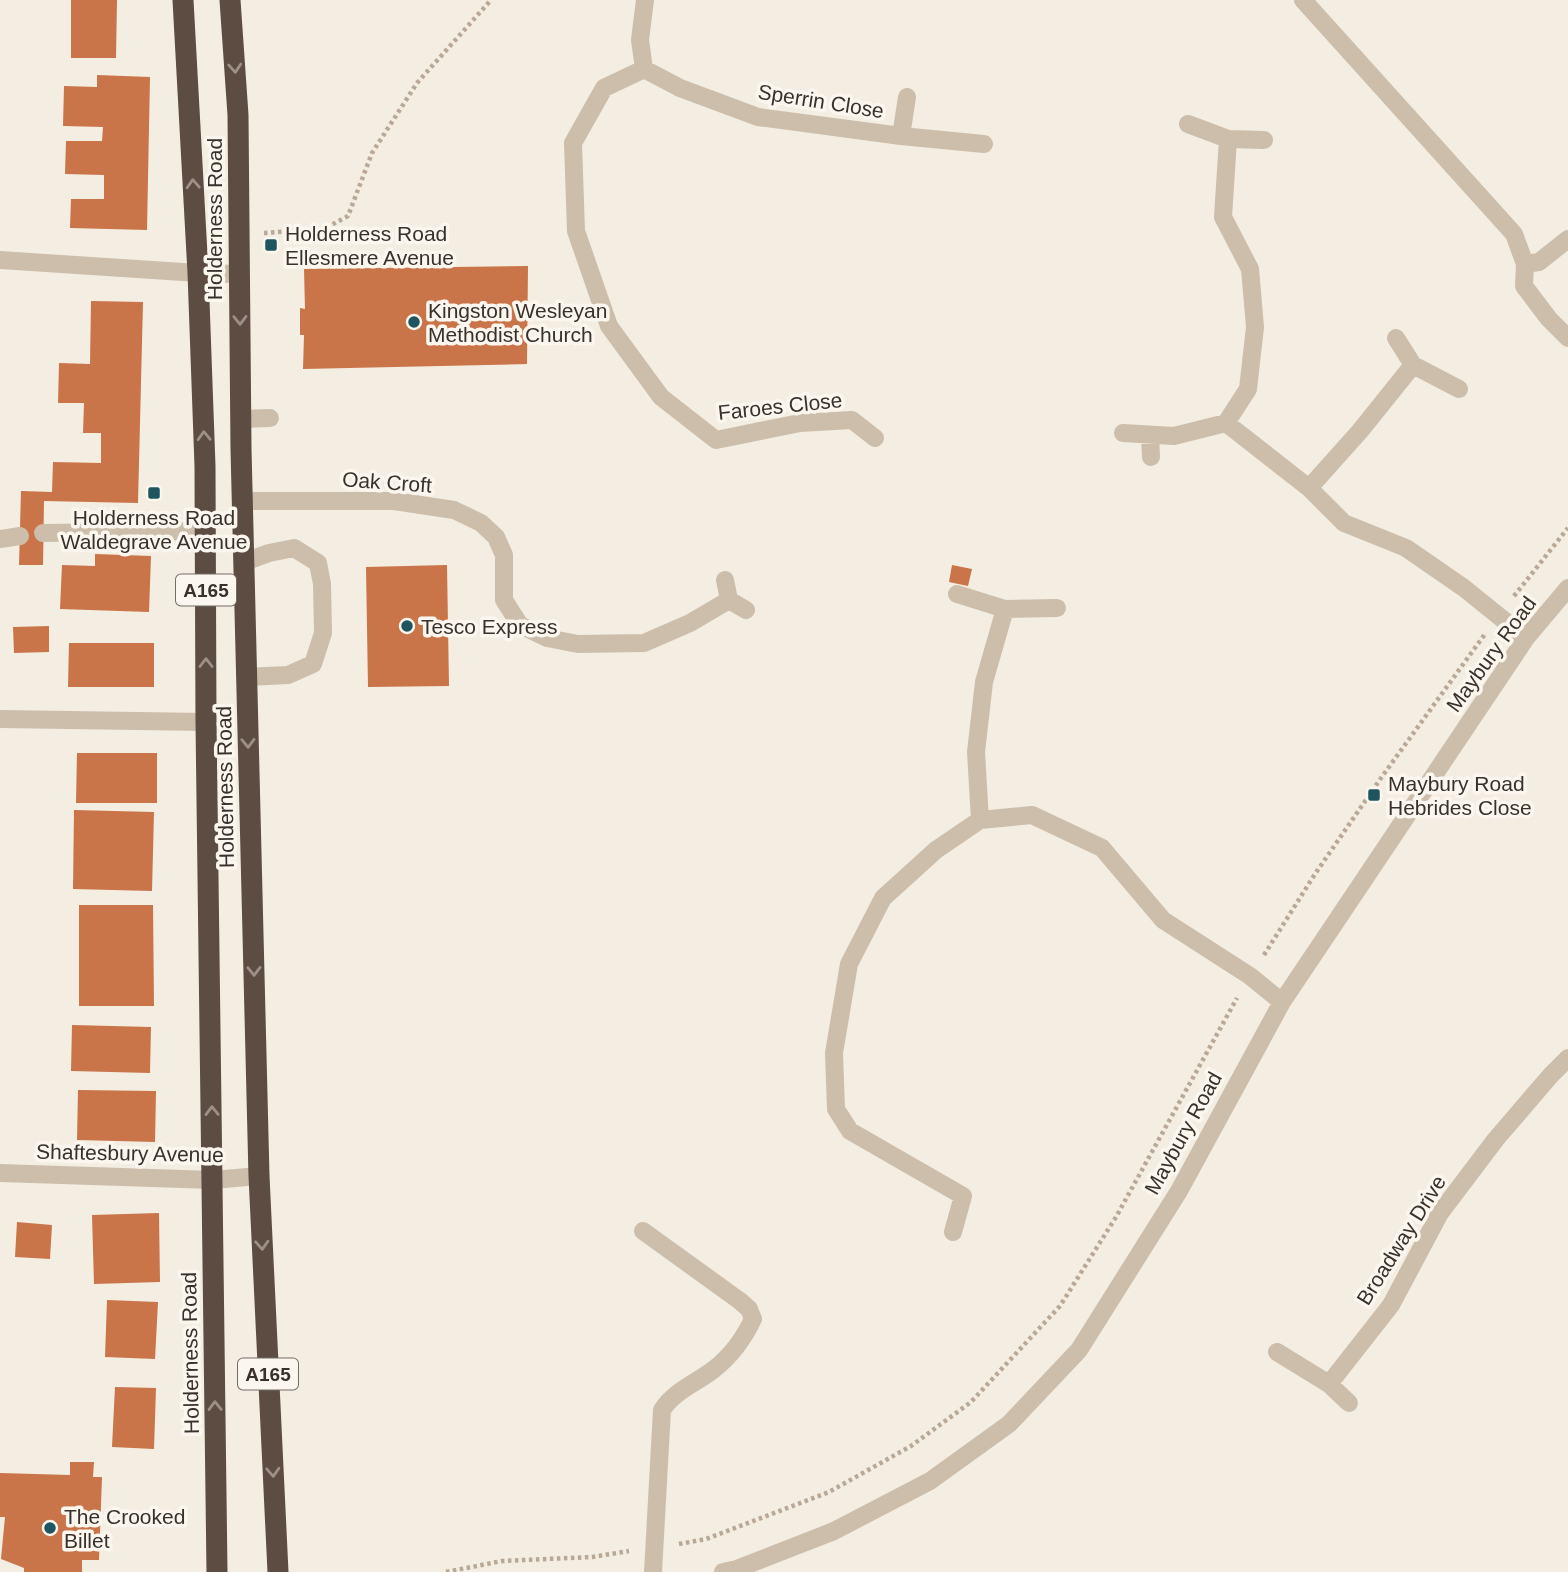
<svg xmlns="http://www.w3.org/2000/svg" width="1568" height="1572" font-family="Arial,sans-serif">
<rect width="100%" height="100%" fill="#f4ede1"/>
<path fill="#ca7449" d="M 71,0 L 117,0 L 116,58 L 71,58 Z
M 97,75 L 150,77 L 147,230 L 70,228 L 71,199 L 104,199 L 104,175 L 65,174 L 66,141 L 102,141 L 103,127 L 63,126 L 64,86 L 97,87 Z
M 528,266 L 527,364 L 303,369 L 304,335 L 300,335 L 300,308 L 305,309 L 304,269 Z
M 91,301 L 143,302 L 138,503 L 44,501 L 43,565 L 19,565 L 21,491 L 52,492 L 53,462 L 101,463 L 101,433 L 83,433 L 84,403 L 58,403 L 59,363 L 90,364 Z
M 95,554 L 151,556 L 149,612 L 60,609 L 62,565 L 95,566 Z
M 447,565 L 449,686 L 368,687 L 366,567 Z
M 952,565 L 972,569 L 968,586 L 949,582 Z
M 49,626 L 49,652 L 14,653 L 13,627 Z
M 69,643 L 154,643 L 154,687 L 68,687 Z
M 77,753 L 157,753 L 157,803 L 76,803 Z
M 74,810 L 154,812 L 152,891 L 73,889 Z
M 79,905 L 153,905 L 154,1006 L 79,1006 Z
M 72,1025 L 151,1027 L 150,1073 L 71,1071 Z
M 78,1090 L 156,1091 L 155,1142 L 77,1140 Z
M 159,1213 L 160,1282 L 94,1284 L 92,1215 Z
M 17,1222 L 52,1225 L 50,1259 L 15,1257 Z
M 107,1300 L 158,1302 L 155,1359 L 105,1357 Z
M 115,1387 L 156,1388 L 154,1449 L 112,1447 Z
M 70,1462 L 94,1462 L 93,1477 L 102,1477 L 99,1560 L 82,1560 L 82,1572 L 24,1572 L 24,1568 L 1,1559 L 5,1517 L 0,1517 L 0,1473 L 70,1475 Z"/>
<g fill="none" stroke-linecap="round" stroke-linejoin="round">
<path stroke="#b9a895" stroke-width="4.5" stroke-dasharray="3.5 3.5" stroke-linecap="butt" d="M 264,233 L 324,229 L 348,216 L 372,153 L 417,83 L 491,0
M 1514,596 L 1568,528
M 1264,955 L 1315,874 L 1381,778 L 1485,634
M 679,1544 L 706,1539 L 829,1492 L 911,1446 L 971,1402 L 1060,1306 L 1116,1217 L 1237,998
M 446,1572 L 502,1561 L 592,1557 L 629,1551"/>
<path stroke="#cdbeac" stroke-width="18" d="M 645,0 L 640,40 L 644,69 L 680,88 L 758,117 L 901,136 L 984,144
M 1303,0 L 1514,234 L 1525,264 L 1524,286 L 1549,319 L 1568,338
M 644,69 L 604,88 L 573,143 L 576,231 L 609,326 L 661,397 L 716,440 L 800,423 L 852,420 L 875,438
M 1188,124 L 1228,139 L 1264,140
M 901,136 L 907,97
M 0,260 L 198,273 L 239,274
M 1525,264 L 1539,262 L 1568,239
M 1396,338 L 1413,365 L 1459,389
M 241,419 L 270,418
M 1226,423 L 1309,488 L 1344,523 L 1406,548 L 1464,588 L 1526,638
M 1123,433 L 1174,436 L 1226,423 L 1248,389 L 1255,327 L 1250,269 L 1223,217 L 1228,139
M 1150,435 L 1151,457
M 1309,488 L 1360,431 L 1413,365
M 242,501 L 394,501 L 454,510 L 481,523 L 496,537 L 504,555 L 504,600 L 520,625 L 547,638 L 578,644 L 644,643 L 690,623 L 729,600
M 43,533 L 206,531
M 0,539 L 20,536
M 244,562 L 269,553 L 294,548 L 318,563 L 322,584 L 323,633 L 313,664 L 288,675 L 246,677
M 725,580 L 729,600 L 746,610
M 957,594 L 1005,609 L 1057,608
M 0,719 L 206,722
M 980,820 L 976,752 L 984,682 L 1005,609
M 0,1173 L 213,1180 L 259,1176
M 643,1231 L 740,1301 L 749,1309 L 753,1319 C 744,1338 730,1357 713,1370 C 696,1383 674,1391 662,1410 L 653,1572
M 953,1232 L 963,1196 L 850,1131 L 836,1109 L 834,1053 L 849,964 L 883,898 L 936,850 L 980,820 L 1032,815 L 1102,848 L 1163,920 L 1250,976 L 1282,1002
M 1277,1352 L 1329,1384 L 1349,1403
M 1329,1384 L 1391,1305 L 1440,1213 L 1496,1139 L 1551,1075 L 1568,1058
M 723,1572 L 737,1569 L 834,1531 L 930,1481 L 1009,1424 L 1079,1350 L 1179,1191 L 1282,1002 L 1526,638 L 1568,588"/>
<path stroke="#5c4c42" stroke-width="21" d="M 183,0 L 198,273 L 205,466 L 206,722 L 217,1572
M 230,0 L 238,115 L 241,449 L 259,1176 L 278,1572"/>
</g>
<defs><path id="oneway-chevron" d="M-2-3.5L2.5 0L-2 3.5" fill="none" stroke-width="1.6" stroke-linecap="round" stroke-linejoin="round" transform="scale(1.75)"/></defs>
<g stroke="#9c9087">
<use href="#oneway-chevron" transform="translate(235 68) rotate(86)"/>
<use href="#oneway-chevron" transform="translate(193 184) rotate(-93)"/>
<use href="#oneway-chevron" transform="translate(240 320) rotate(89)"/>
<use href="#oneway-chevron" transform="translate(204 436) rotate(-92)"/>
<use href="#oneway-chevron" transform="translate(206 663) rotate(-90)"/>
<use href="#oneway-chevron" transform="translate(248 743) rotate(89)"/>
<use href="#oneway-chevron" transform="translate(254 971) rotate(89)"/>
<use href="#oneway-chevron" transform="translate(212 1111) rotate(-91)"/>
<use href="#oneway-chevron" transform="translate(262 1245) rotate(87)"/>
<use href="#oneway-chevron" transform="translate(215 1406) rotate(-91)"/>
<use href="#oneway-chevron" transform="translate(273 1472) rotate(87)"/>
</g>
<g fill="#1e555f" stroke="#fbf6ee" stroke-width="2.5">
<rect x="264" y="238" width="14" height="14" rx="3.5"/>
<circle cx="414" cy="322" r="7"/>
<rect x="147" y="486" width="14" height="14" rx="3.5"/>
<circle cx="407" cy="626" r="7"/>
<rect x="1367" y="788" width="14" height="14" rx="3.5"/>
<circle cx="50" cy="1528" r="7"/>
</g>
<g text-anchor="middle" dominant-baseline="central" stroke-width="7" stroke-linejoin="round" paint-order="stroke">
<g fill="#fbf6ee" stroke="#756c66" stroke-width="2">
<rect x="176" y="574.5" width="60" height="31" rx="5"/>
<rect x="238" y="1358.5" width="60" height="31" rx="5"/>
</g>
<g font-size="19" font-weight="bold" fill="#3b312b">
<text x="206" y="590">A165</text>
<text x="268" y="1374">A165</text>
</g>
<g font-size="21" fill="#3b312b" stroke="#fbf6ee">
<text transform="translate(821 101) rotate(9)">Sperrin Close</text>
<text transform="translate(214 219) rotate(-90)">Holderness Road</text>
<text transform="translate(780 406) rotate(-6)">Faroes Close</text>
<text transform="translate(387 482) rotate(4)">Oak Croft</text>
<text transform="translate(1491 654) rotate(-54)">Maybury Road</text>
<text transform="translate(225 787) rotate(-91)">Holderness Road</text>
<text transform="translate(1183 1133) rotate(-61)">Maybury Road</text>
<text transform="translate(130 1153) rotate(1)">Shaftesbury Avenue</text>
<text transform="translate(1401 1240) rotate(-58)">Broadway Drive</text>
<text transform="translate(190 1353) rotate(-91)">Holderness Road</text>
</g>
<g font-size="21" fill="#3b312b" stroke="#fbf6ee" text-anchor="start">
<text x="285" y="233">Holderness Road<tspan x="285" dy="24">Ellesmere Avenue</tspan></text>
<text x="428" y="310">Kingston Wesleyan<tspan x="428" dy="24">Methodist Church</tspan></text>
<text x="154" y="517" text-anchor="middle">Holderness Road<tspan x="154" dy="24">Waldegrave Avenue</tspan></text>
<text x="421" y="626">Tesco Express</text>
<text x="1388" y="783">Maybury Road<tspan x="1388" dy="24">Hebrides Close</tspan></text>
<text x="64" y="1516">The Crooked<tspan x="64" dy="24">Billet</tspan></text>
</g>
</g>
</svg>
